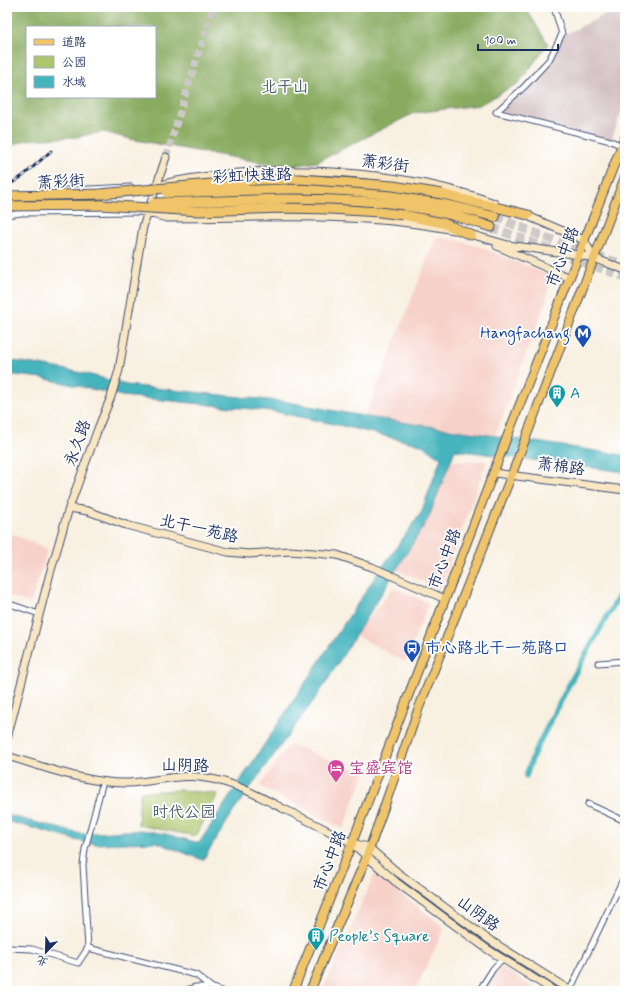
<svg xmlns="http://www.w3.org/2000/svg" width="632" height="998" font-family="Mynerve,'LXGW WenKai TC',sans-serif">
<rect width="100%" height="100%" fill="#fff"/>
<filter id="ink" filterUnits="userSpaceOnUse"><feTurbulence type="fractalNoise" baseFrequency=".025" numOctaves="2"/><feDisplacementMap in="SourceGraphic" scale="8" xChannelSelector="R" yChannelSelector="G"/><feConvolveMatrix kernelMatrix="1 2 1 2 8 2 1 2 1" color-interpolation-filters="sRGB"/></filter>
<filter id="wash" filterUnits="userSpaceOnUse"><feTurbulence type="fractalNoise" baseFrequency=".012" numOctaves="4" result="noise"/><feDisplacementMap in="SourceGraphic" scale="16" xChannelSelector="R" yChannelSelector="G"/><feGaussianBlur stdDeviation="0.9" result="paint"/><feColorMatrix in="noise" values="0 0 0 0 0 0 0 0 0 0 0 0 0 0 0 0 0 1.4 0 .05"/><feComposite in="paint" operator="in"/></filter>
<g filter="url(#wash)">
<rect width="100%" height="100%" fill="#f8f0e1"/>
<path fill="#f7d1c9" d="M 436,237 L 454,239 L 483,248 L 550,276 L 547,299 L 493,441 L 364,420 Z
M 450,461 L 487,461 L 440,589 L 397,570 L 428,519 Z
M 7,532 L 48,549 L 31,603 L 7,596 Z
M 393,588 L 429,603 L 405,662 L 355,635 Z
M 289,744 L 365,773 L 343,829 L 260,786 Z
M 375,873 L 445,928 L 415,991 L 322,991 Z
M 498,964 L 538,991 L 481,991 Z"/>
<path fill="#d2bfc1" d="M 620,7 L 625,7 L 625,102 L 611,141 L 496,112 L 549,60 L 560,37 Z"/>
<path fill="#acc66d" stroke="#647a66" d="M 180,790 L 218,794 L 196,836 L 138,825 L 140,792 Z"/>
<path fill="#89ab60" stroke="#526d5f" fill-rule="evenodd" d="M 7,7 L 525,7 L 548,44 L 519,83 L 479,105 L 414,113 L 317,162 L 286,167 L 130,139 L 104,132 L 77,137 L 27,140 L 7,147 ZM 27,27 L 155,27 L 155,97 L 27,97 Z"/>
<path fill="#45b4bd" stroke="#30728e" d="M 7,360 C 47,366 87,372 126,385 L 288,402 L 368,417 L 617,454 L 625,456 L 625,472 L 455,450 L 428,519 L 322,689 L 237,806 L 203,860 L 156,842 L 95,844 L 79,841 L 7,821 L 7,815 L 81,834 L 141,830 L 166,834 L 199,843 L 377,574 L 421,513 L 441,458 L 422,445 L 343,426 L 271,411 L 122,396 L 42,378 L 7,374 Z"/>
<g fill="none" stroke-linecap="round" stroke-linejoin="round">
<path stroke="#45b4bd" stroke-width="5.5" d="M 526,776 L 534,753 L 573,677 L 625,585"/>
</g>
</g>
<g filter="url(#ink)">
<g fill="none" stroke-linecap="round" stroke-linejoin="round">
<path stroke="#ccc9c7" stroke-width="7" stroke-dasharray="7 3.5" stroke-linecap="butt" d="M 166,157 L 213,7
M 7,203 L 28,199"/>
<path stroke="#ccc9c7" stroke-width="9" stroke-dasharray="9 4.5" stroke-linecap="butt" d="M 495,217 L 558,242 L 625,265
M 491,227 L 552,250
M 569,257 L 625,277"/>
<g stroke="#3c4c72" stroke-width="7">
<path id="street" d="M 554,7 L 562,34 L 549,60 L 524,87 L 496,112 L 611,141 L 622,146
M 48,191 L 131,187
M 7,215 L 21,213 L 142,212
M 7,603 L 39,614
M 598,663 L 625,661
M 103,781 L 85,849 L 83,865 L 88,948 L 196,975 L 211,987 L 221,991
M 588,804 L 625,821
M 7,948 L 32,949 L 78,963 L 88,948
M 570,990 L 625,875
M 184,991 L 195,987 L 211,987
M 479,991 L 493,969 L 502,959"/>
</g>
<g stroke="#3c4c72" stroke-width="9">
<path id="secondary" d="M 158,186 C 178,179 196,178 217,175 C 303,165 413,173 494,203
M 140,211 L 167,218 C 263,218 360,211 454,230
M 523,214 L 584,240 L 594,258
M 466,233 L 508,245 L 579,255 L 594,258 L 625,270
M 497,246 L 570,278
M 494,473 L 625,490
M 69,508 L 88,511 L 126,525 L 228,552 L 249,554 L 290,551 L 337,555 L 372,567 L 445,599
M 7,738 L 49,577 L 69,508 L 99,426 L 111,397 L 119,370 L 143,227 L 166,157
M 7,756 C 45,767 88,784 128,783 C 154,782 180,773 206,778 C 233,782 257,795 282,808 C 305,819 329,831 352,843 L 368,847 L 397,872 L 488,939 L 571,991
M 354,845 L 396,882 L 487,949 L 554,991"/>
</g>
<g stroke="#3c4c72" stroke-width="10">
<path id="primary" d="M 293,991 L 352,843 L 507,437 L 625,137
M 310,991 L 367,856 L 418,710 L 512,474 L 625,177"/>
</g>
<g stroke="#3c4c72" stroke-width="11">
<path id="highway" d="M 286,189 C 360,188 424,197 495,217
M 442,194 L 528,215
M 285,199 C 338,199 392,201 444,213 C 460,217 476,222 491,227
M 403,215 L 443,223 L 471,235"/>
</g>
<use href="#street" stroke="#fff" stroke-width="5"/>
<use href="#secondary" stroke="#f9e7c3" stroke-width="7"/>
<use href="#primary" stroke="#f0c469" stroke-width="8"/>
<use href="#highway" stroke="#f0c469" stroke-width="9"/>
<g stroke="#1b2f5e" stroke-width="3">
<path id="rail" d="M 7,186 L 23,176 L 51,151"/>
</g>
<use href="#rail" stroke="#fff" stroke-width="1.5" stroke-dasharray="4.5" stroke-linecap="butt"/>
<g stroke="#3c4c72" stroke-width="11" stroke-linecap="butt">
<path id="highway-bridge" d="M 167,193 L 286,189
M 99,194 L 256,180 L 300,179 L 393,186 L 442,194
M 7,196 L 105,194
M 154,203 L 285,199
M 99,205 L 199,211 L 283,208 L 330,209 L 379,212 L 403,215
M 7,206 L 104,205"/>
</g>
<use href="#highway-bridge" stroke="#f0c469" stroke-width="9"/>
</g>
</g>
<defs>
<g id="metro-pin" transform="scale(0.9)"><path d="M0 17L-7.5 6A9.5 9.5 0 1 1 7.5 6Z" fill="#1a4fb4" stroke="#fff"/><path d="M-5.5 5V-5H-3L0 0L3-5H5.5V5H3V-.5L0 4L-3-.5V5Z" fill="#fff"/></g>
<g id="building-pin" transform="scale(0.9)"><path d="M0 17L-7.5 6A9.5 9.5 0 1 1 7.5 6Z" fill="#0f9aa8" stroke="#fff"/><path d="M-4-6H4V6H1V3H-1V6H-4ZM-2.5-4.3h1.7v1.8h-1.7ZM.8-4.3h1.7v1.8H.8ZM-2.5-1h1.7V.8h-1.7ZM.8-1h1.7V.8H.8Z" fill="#fff"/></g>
<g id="bus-pin" transform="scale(0.9)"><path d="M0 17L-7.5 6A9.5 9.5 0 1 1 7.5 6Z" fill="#1a4fb4" stroke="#fff"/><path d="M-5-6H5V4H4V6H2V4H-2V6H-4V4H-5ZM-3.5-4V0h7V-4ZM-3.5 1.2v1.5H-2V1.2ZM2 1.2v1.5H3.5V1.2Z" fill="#fff"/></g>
<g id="hotel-pin" transform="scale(0.9)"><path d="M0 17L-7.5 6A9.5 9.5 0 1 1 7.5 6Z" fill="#d1479c" stroke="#fff"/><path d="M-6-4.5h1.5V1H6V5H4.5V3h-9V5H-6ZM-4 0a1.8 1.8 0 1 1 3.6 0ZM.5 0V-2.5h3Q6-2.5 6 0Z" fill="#fff"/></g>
</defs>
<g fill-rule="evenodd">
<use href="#metro-pin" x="583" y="333"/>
<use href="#building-pin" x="557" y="393"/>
<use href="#bus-pin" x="412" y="648"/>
<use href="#hotel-pin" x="336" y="768"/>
<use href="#building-pin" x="316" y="936"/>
</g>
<g text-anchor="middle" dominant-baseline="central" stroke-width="3.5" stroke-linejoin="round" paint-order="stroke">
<g font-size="16" fill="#465c62" stroke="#fff">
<text x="285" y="87">北干山</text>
<text x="184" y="812">时代公园</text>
</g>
<g font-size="16" fill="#1b2f5e" stroke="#fff">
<text transform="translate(385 164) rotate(7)">萧彩街</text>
<text transform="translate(252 176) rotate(-2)">彩虹快速路</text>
<text transform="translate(61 182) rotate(-4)">萧彩街</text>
<text transform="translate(563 257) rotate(-69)">市心中路</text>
<text transform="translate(78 443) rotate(-70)">永久路</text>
<text transform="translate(561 467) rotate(8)">萧棉路</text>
<text transform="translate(199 529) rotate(13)">北干一苑路</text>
<text transform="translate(445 559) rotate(-69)">市心中路</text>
<text transform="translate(185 766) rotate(1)">山阴路</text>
<text transform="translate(330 861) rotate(-69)">市心中路</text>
<text transform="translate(478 914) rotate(36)">山阴路</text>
</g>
<g font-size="16" fill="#164399" stroke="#fff" text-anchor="end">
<text x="570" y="333">Hangfachang</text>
<text x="425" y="648" text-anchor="start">市心路北干一苑路口</text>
</g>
<g font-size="16" fill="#0d838f" stroke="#fff" text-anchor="start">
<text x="570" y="393">A</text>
<text x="329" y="936">People’s Square</text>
</g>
<g font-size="16" fill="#b23c85" stroke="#fff" text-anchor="start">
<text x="349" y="768">宝盛宾馆</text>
</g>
</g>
<rect width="632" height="998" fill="none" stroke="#fff" stroke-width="24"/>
<rect x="26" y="26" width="130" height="72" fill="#ffffff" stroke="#a4acbf"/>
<rect x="34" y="39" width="20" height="6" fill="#f0c469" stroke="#a4acbf"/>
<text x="62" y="46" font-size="12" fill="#1b2f5e">道路</text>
<rect x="34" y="56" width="20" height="12" fill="#acc66d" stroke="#a4acbf"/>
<text x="62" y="66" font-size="12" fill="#1b2f5e">公园</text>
<rect x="34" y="76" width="20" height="12" fill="#45b4bd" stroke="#a4acbf"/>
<text x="62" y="86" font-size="12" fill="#1b2f5e">水域</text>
<g transform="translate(46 952) rotate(203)" stroke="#ffffff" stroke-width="3" paint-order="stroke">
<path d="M0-3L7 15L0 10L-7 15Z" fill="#1b2f5e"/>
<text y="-6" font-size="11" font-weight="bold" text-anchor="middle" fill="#1b2f5e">北</text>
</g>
<path d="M478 44v6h80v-6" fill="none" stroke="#1b2f5e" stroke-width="2"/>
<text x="484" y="44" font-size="12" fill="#1b2f5e" stroke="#ffffff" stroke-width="3" paint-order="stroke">100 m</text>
</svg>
